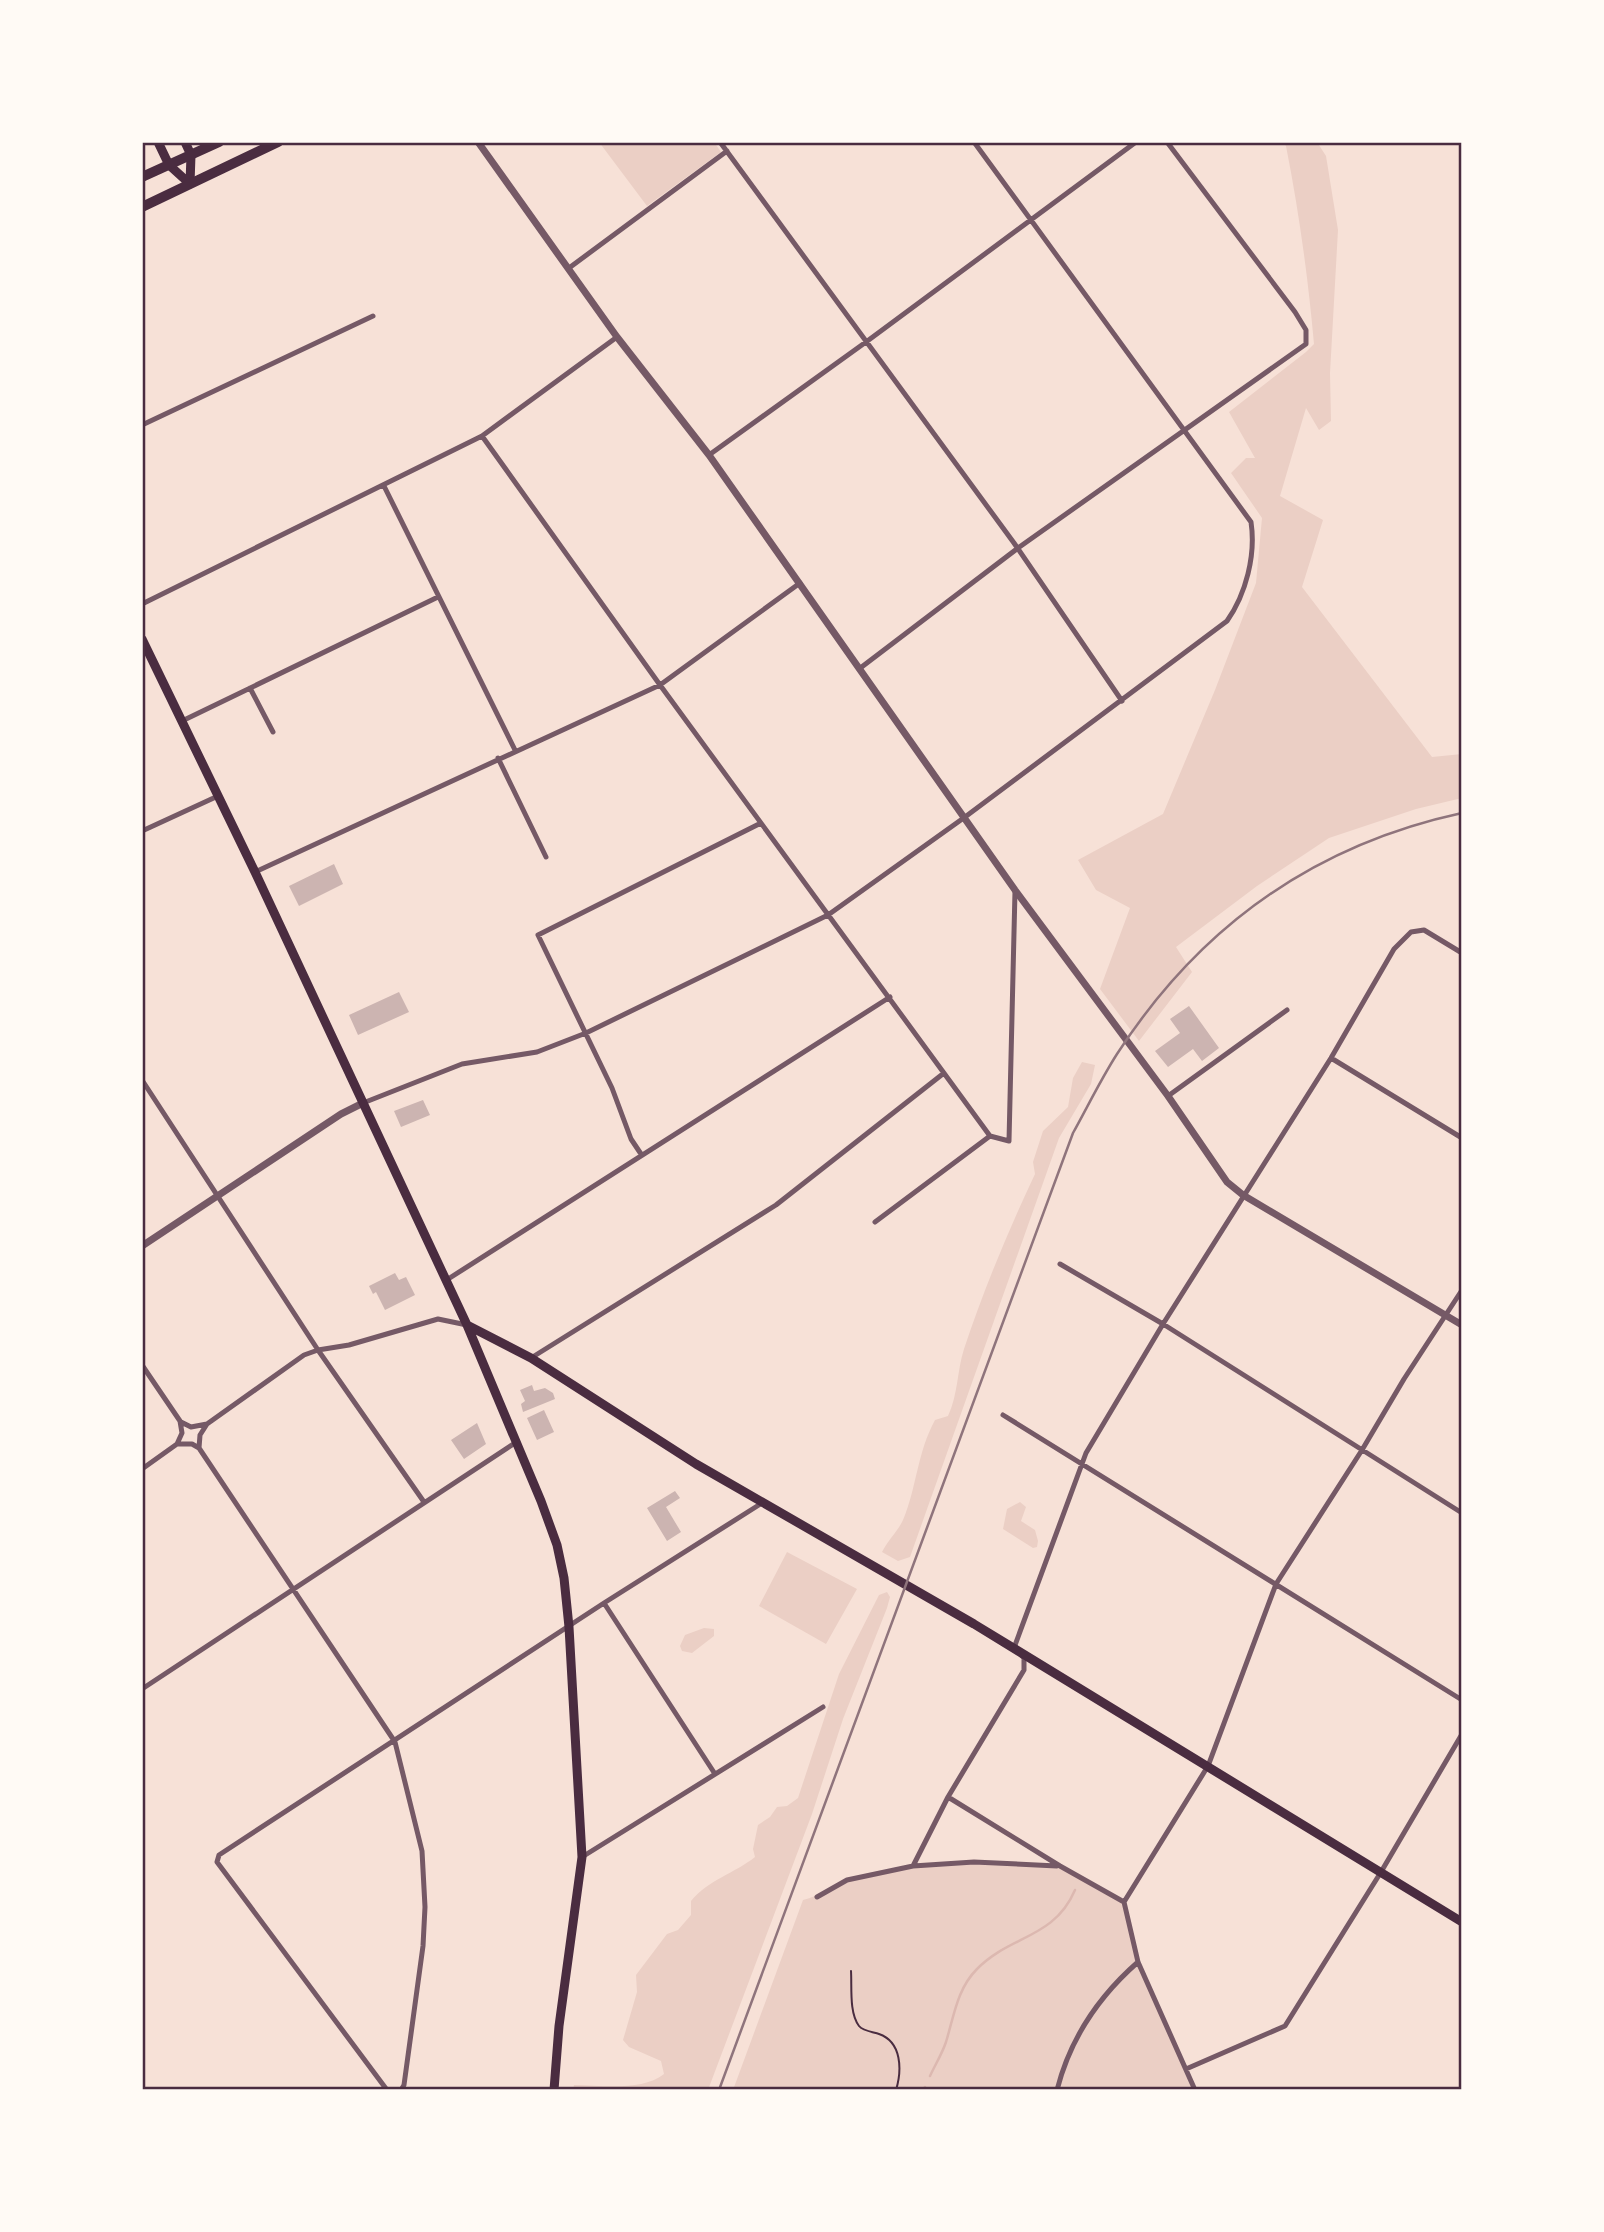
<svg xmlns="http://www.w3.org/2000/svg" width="1604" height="2232" font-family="'Source Sans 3',sans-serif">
<rect width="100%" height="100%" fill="#f7e1d7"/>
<path fill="#ebcfc5" d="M 599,142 L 714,142 L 721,152 L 647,206 Z
M 1283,142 L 1317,142 L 1326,156 L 1338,230 L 1330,373 L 1331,421 L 1319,430 L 1306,408 L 1280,496 L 1323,520 L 1302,587 L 1432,757 L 1462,754 L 1462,798 L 1416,809 L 1329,838 L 1257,886 L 1176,947 L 1192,972 L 1139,1041 L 1100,989 L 1130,908 L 1096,890 L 1078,860 L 1163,814 L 1215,690 L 1256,583 L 1262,518 L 1231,473 L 1246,458 L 1255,458 L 1229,412 L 1306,352 L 1314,344 C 1308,277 1299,212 1286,146 Z
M 1082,1062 L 1095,1065 L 1091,1084 L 1059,1138 L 910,1557 L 898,1561 L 882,1552 C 888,1540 898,1531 903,1520 C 917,1486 917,1453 935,1420 L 948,1416 C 958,1395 957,1371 964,1349 C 984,1289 1008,1231 1035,1174 L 1033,1162 L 1043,1131 L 1068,1107 L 1073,1078 Z
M 1020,1502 L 1026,1507 L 1021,1521 L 1035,1530 L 1038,1541 L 1037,1547 L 1033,1548 L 1003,1529 L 1007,1509 Z
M 787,1552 L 857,1589 L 826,1644 L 759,1606 Z
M 887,1592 L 890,1597 L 887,1608 L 843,1719 L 812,1814 L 708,2090 L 573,2090 L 574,2085 C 601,2085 641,2092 664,2074 L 661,2061 L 629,2047 L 623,2040 L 637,1992 L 636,1975 L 667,1934 L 678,1930 L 691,1915 L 691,1901 C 708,1880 735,1873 755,1857 L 753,1849 L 758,1825 L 770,1817 L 777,1807 L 787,1806 L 798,1798 L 839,1674 L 879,1595 Z
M 704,1628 L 714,1629 L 714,1636 L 692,1653 L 682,1651 L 680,1646 L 685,1635 Z
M 974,1862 L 1060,1866 L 1124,1902 L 1138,1962 L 1195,2090 L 733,2090 L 803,1900 C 820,1896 832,1885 848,1879 C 886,1866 934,1865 974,1862 Z"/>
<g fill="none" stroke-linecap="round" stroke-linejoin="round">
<path stroke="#dcb8b0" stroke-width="2.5" d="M 930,2076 C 935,2065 942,2054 946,2042 C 954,2016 957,1989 977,1969 C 1010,1935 1054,1939 1075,1890
M 923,2090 L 925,2087"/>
</g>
<path fill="#ccb4b1" d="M 334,864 L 343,884 L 299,906 L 289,886 Z
M 399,992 L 409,1012 L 358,1035 L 349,1015 Z
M 1189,1006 L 1219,1048 L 1202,1061 L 1193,1049 L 1168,1067 L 1155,1051 L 1180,1033 L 1170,1019 Z
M 423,1100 L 430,1115 L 401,1127 L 394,1111 Z
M 395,1273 L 399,1280 L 406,1277 L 415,1295 L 385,1310 L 376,1292 L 373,1294 L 369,1286 Z
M 532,1385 L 534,1391 L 545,1388 L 553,1393 L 555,1399 L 523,1412 L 521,1404 L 525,1401 L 520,1390 Z
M 544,1410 L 554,1432 L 537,1440 L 527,1418 Z
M 477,1423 L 486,1444 L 464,1459 L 451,1440 Z
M 675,1491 L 680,1498 L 666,1507 L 681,1532 L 667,1541 L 647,1508 Z"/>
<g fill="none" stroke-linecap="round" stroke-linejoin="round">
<path stroke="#4a2c40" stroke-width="2" d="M 851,1971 C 852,1987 849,2013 859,2026 C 863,2031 873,2032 879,2034 C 902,2042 902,2070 896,2090"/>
<path stroke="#755966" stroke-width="5" d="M 720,142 L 1014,543 L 1122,701
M 569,268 L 727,151
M 142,425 L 373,316
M 482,436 L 660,685 L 990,1136 L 1009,1141 L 1015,891
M 709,455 L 866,342 L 1136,142
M 384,486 L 515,750
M 142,604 L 482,436 L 617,337
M 859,669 L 1018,548 L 1306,344 L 1306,330 L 1295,312 L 1167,142
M 250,688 L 273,732
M 182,721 L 438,597
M 498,758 L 546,857
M 142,831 L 218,796
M 255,872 L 660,685 L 800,583
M 1331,1058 L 1462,1138
M 142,1080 L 318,1350 L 424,1502
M 1168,1096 L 1287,1010
M 363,1103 L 462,1064 L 537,1052 L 586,1033 L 828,915 L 965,817 L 1227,621 C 1246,594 1256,555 1251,522 L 974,142
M 641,1154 L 631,1139 L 612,1088 L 538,935 L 761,823
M 875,1222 L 990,1136
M 1060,1264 L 1163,1324 L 1462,1513
M 445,1281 L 890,997
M 531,1358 L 776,1205 L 944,1073
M 142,1365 L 180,1421 L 182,1433 L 177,1444
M 1003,1415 L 1462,1700
M 181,1422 L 191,1427 L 207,1424
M 177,1444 L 192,1444 L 199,1448
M 199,1448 L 395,1742 L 422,1851 L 425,1907 L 423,1946 L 404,2085 L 401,2090
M 199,1448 L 200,1435 L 207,1424 L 304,1355 L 318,1350 L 349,1345 L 438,1319 L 467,1325
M 142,1469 L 177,1444
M 604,1603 L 715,1774
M 142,1689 L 515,1443
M 948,1797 L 1060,1866 L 1124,1902 L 1138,1962 L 1195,2090
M 582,1857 L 823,1707
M 913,1866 L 948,1797 L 1024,1670 L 1024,1658 L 1014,1648 L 1086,1453 L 1163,1324 L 1331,1058 L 1394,949 L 1411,932 L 1424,930 L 1462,953
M 817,1897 L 847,1880 L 913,1866 L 974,1862 L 1057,1866
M 1124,1902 L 1208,1766 L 1276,1584 L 1362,1450 L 1404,1379 L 1462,1290
M 1186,2069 L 1285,2026 L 1381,1872 L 1462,1734
M 387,2090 L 217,1862 L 219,1855 L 604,1603 L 762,1503
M 1057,2090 C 1070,2039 1098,1997 1138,1962"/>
<path stroke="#755966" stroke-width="7" d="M 478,142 L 617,337 L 709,455 L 1015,890 L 1168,1096 L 1227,1182 L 1243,1195 L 1462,1325
M 142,1246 L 341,1114 L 363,1103"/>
<path stroke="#4a2c40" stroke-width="9" d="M 158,142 L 169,165 L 190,184
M 185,142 L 191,155 L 190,184
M 142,639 L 255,872 L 467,1325 L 541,1501 L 557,1545 L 564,1578 L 569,1627 L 582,1857 L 559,2026 L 554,2090
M 467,1325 L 531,1358 L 696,1464 L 974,1624 L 1462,1922"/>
<path stroke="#4a2c40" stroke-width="10" d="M 142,177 L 219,142
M 142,207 L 278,142"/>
<path stroke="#8f747c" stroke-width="2.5" d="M 719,2090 L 1073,1133 C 1088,1106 1101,1079 1117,1054 C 1200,926 1314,845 1462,813"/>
</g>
<rect width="1604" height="2232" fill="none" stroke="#fffaf5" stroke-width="287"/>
<rect x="144" y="144" width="1316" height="1944" fill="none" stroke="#4a2c40" stroke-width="2.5"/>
</svg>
